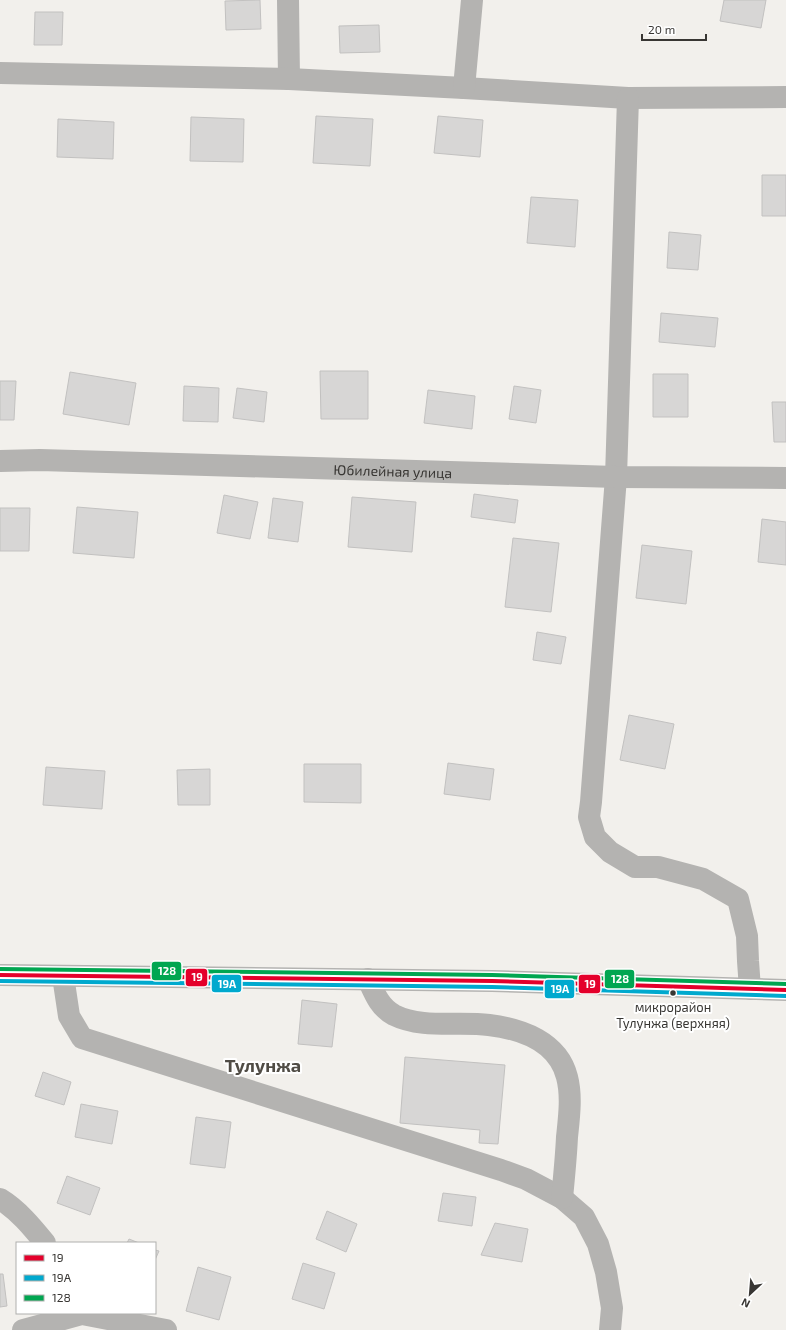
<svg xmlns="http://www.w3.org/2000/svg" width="786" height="1330" font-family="'Exo 2',sans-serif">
<rect width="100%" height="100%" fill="#f2f0ec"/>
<path fill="#d7d6d5" stroke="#c2c1c0" d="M 260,0 L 261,29 L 226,30 L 225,1 Z
M 724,0 L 766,0 L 761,28 L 720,21 Z
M 35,12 L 63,12 L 62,45 L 34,45 Z
M 379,25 L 380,52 L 340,53 L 339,26 Z
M 316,116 L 373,119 L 370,166 L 313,163 Z
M 438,116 L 483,120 L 480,157 L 434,153 Z
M 191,117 L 244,119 L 243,162 L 190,161 Z
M 58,119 L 114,122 L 113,159 L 57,157 Z
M 762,175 L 786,175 L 786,216 L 762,216 Z
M 531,197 L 578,200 L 575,247 L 527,243 Z
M 669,232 L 701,235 L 698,270 L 667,268 Z
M 661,313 L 718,318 L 715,347 L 659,342 Z
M 320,371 L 368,371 L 368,419 L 321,419 Z
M 70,372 L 136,383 L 129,425 L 63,414 Z
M 653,374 L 688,374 L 688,417 L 653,417 Z
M 0,381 L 16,381 L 14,420 L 0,420 Z
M 184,386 L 219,388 L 218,422 L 183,421 Z
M 514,386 L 541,390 L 536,423 L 509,419 Z
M 237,388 L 267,392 L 264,422 L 233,418 Z
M 428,390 L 475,396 L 472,429 L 424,423 Z
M 772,402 L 786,402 L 786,442 L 774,442 Z
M 474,494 L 518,500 L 515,523 L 471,517 Z
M 224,495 L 258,502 L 250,539 L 217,533 Z
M 352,497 L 416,502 L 412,552 L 348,547 Z
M 273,498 L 303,502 L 298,542 L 268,538 Z
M 77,507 L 138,512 L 134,558 L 73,553 Z
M 0,508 L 30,508 L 29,551 L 0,551 Z
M 762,519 L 786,522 L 786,565 L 758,562 Z
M 513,538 L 559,543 L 551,612 L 505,607 Z
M 642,545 L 692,551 L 686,604 L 636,598 Z
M 537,632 L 566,637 L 561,664 L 533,660 Z
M 629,715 L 674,724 L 665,769 L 620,760 Z
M 448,763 L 494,769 L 490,800 L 444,794 Z
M 304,764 L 361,764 L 361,803 L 304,802 Z
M 46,767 L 105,771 L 102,809 L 43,805 Z
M 210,769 L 210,805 L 178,805 L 177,770 Z
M 302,1000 L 337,1004 L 332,1047 L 298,1044 Z
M 405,1057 L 505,1065 L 498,1144 L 479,1143 L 480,1130 L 400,1123 Z
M 43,1072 L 71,1082 L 64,1105 L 35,1096 Z
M 81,1104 L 118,1111 L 112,1144 L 75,1137 Z
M 196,1117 L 231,1122 L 225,1168 L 190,1164 Z
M 67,1176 L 100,1188 L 90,1215 L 57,1203 Z
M 443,1193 L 476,1197 L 472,1226 L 438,1221 Z
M 327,1211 L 357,1224 L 346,1252 L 316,1239 Z
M 495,1223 L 528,1229 L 522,1262 L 481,1255 Z
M 129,1239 L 139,1243 L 127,1243 Z
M 155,1250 L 159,1251 L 155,1260 Z
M 303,1263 L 335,1273 L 324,1309 L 292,1299 Z
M 198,1267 L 231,1277 L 219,1320 L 186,1311 Z
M 0,1274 L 3,1274 L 7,1306 L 0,1307 Z"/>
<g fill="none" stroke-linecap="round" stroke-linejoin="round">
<g stroke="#b4b3b1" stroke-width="22">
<path d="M 288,0 L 289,79"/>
<path d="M 0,73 L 289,79 L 464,88 L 628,98 L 786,97"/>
<path d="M 464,88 L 472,0"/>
<path d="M 628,98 L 616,477 L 591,802 L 589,817 L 595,837 L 610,852 L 635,867 L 658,867 L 703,879 L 738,899 L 747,936 L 748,961 L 750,989"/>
<path id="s1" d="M 0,461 L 40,460 L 616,477 L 786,478"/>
<path d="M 0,975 L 492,981 L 786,990"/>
<path d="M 63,976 L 69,1016 L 82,1038 L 501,1170 L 526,1179 L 562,1198 L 584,1217 L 598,1244 L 606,1272 L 612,1308 L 610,1330"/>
<path d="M 368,979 C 374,992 379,1007 394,1015 C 422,1029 459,1021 489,1025 C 522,1029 558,1042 567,1077 C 572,1096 569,1118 567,1137 C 566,1158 564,1178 562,1198"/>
<path d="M 0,1199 C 18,1210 32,1227 45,1243"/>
<path d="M 23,1330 L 82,1314 L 166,1330"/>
</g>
<g stroke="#fff" stroke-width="7">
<path id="bus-1" d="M 0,975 L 492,981 L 786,990"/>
</g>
<g stroke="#fff" stroke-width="7">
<path id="bus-2" d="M 0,981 L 492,987 L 786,996"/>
</g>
<g stroke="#fff" stroke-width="7">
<path id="bus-3" d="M 0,969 L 492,975 L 786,984"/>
</g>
<use href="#bus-1" stroke="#e4002b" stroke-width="4"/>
<use href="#bus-2" stroke="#00a9ce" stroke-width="4"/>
<use href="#bus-3" stroke="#00a651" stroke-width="4"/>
</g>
<circle fill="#383633" stroke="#fff" stroke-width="1.5" cx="673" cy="993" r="3.5"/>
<g text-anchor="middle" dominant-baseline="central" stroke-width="4" stroke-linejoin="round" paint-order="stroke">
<g font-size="13" fill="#383633" stroke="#fff">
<text x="673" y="1007">микрорайон<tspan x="673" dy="16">Тулунжа (верхняя)</tspan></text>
</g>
<g font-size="14" fill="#383633" stroke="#fff">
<text stroke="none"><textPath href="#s1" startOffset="393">Юбилейная улица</textPath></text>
</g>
<g font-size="18" font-weight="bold" fill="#504c45" stroke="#fff">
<text x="263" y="1065">Тулунжа</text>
</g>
</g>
<g stroke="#fff" stroke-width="1.5">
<rect x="151" y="961" width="31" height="20" rx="4" fill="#00a651"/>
<rect x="185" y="968" width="23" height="19" rx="4" fill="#e4002b"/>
<rect x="604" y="969" width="31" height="20" rx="4" fill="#00a651"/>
<rect x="211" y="974" width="31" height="19" rx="4" fill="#00a9ce"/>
<rect x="578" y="974" width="23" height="20" rx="4" fill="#e4002b"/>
<rect x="544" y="979" width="31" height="20" rx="4" fill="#00a9ce"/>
</g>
<g font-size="11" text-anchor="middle" font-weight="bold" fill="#fff">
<text x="167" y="975">128</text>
<text x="197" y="981">19</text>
<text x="620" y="983">128</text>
<text x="227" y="988">19А</text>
<text x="590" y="988">19</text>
<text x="560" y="993">19А</text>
</g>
<rect x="16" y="1242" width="140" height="72" fill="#ffffff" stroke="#afafad"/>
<rect x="24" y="1255" width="20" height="6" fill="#e4002b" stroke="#afafad"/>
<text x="52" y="1262" font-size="12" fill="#383633">19</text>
<rect x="24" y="1275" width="20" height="6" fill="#00a9ce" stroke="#afafad"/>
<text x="52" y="1282" font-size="12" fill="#383633">19А</text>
<rect x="24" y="1295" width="20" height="6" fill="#00a651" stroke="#afafad"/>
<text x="52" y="1302" font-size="12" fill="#383633">128</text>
<g transform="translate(750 1294) rotate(206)" stroke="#ffffff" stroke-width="3" paint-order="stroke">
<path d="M0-3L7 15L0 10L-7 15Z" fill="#383633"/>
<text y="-6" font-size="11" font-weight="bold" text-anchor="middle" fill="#383633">N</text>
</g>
<path d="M642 34v6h64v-6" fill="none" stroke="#383633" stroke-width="2"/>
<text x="648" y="34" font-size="12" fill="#383633" stroke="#ffffff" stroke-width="3" paint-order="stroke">20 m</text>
</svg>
